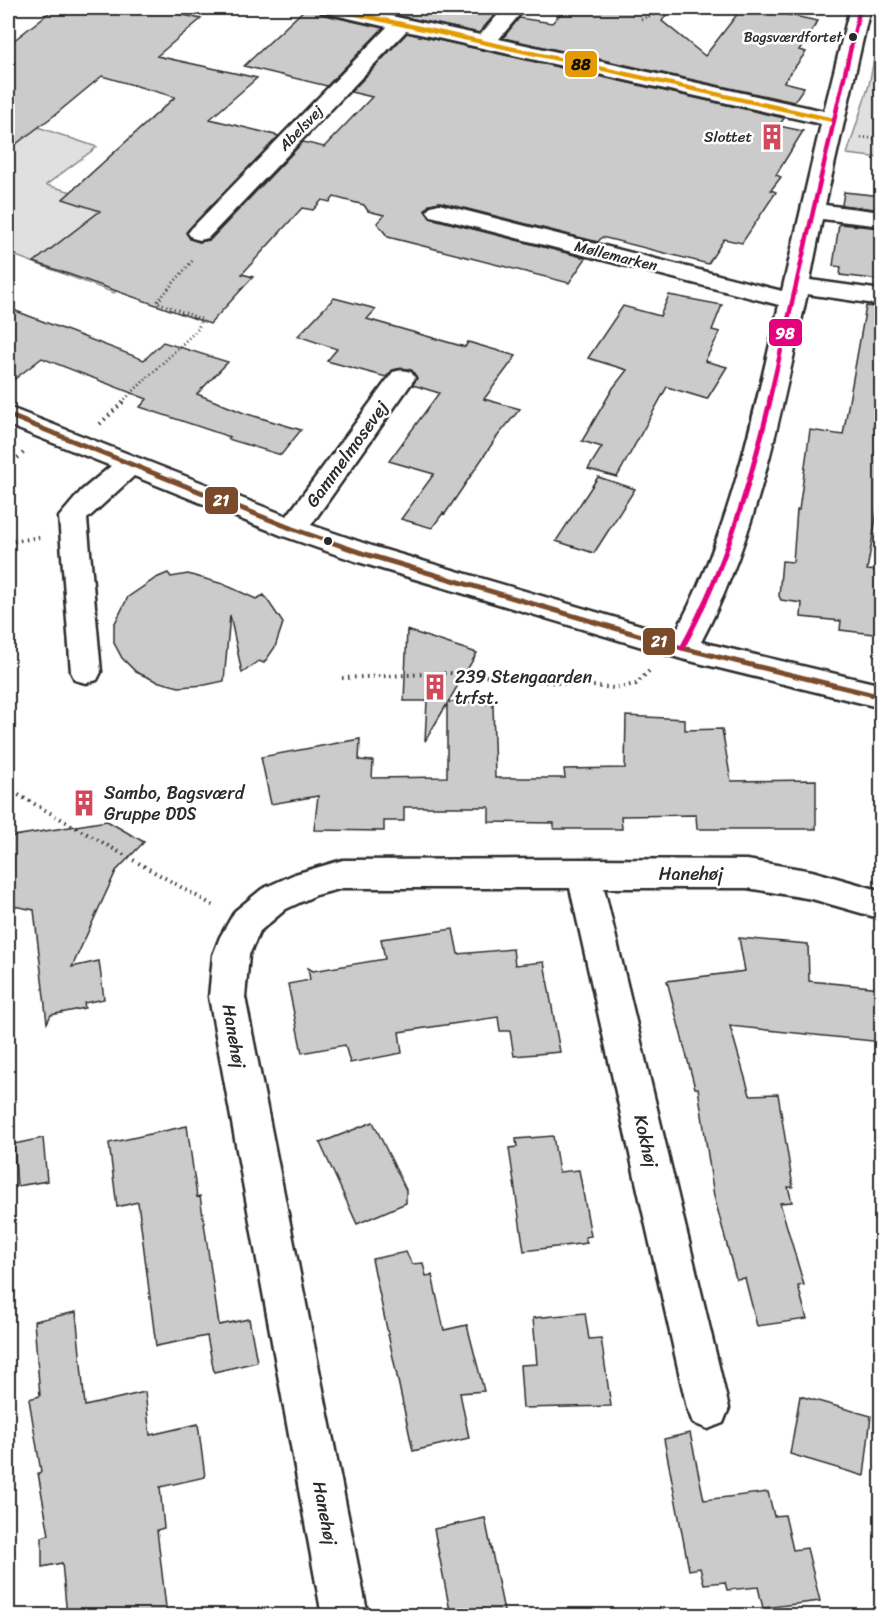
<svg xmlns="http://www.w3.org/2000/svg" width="889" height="1623" font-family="Sriracha,sans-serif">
<rect width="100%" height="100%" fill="#fff"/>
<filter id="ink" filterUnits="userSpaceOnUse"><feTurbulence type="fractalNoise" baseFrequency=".0167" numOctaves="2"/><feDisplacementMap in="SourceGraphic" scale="12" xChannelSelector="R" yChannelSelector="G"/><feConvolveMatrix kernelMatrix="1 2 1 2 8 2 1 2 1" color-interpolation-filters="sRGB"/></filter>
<g filter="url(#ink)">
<path fill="#e0e0e0" stroke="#868686" stroke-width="1.5" d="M 881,23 L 881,158 L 847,154 L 869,85 Z
M 8,117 L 97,147 L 46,185 L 191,224 L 114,293 L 8,253 Z"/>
<path fill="#cbcbcb" stroke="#2b2b2b" stroke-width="1.5" d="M 55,8 L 153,8 L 201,19 L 157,56 L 257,78 L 210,119 L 279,136 L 186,232 L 190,239 L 199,242 L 210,240 L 303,142 L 324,147 L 372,97 L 351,92 L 407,33 L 784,118 L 779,126 L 803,131 L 776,175 L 781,177 L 771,190 L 776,192 L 742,243 L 724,239 L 708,264 L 602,237 L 598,242 L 440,202 L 430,204 L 425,210 L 430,218 L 586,258 L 569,283 L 388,237 L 377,223 L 384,215 L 368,211 L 364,205 L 334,197 L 330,202 L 322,200 L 313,210 L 302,208 L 242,274 L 253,277 L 210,324 L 34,262 L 100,211 L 63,199 L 175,97 L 102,76 L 56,114 L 8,150 L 8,45 Z
M 306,8 L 317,8 L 321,14 L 383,28 L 327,86 L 244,66 Z
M 362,8 L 478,8 L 497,12 L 479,33 Z
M 566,8 L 671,8 L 662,21 L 705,56 L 742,8 L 755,8 L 818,21 L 799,50 L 806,52 L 784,82 L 804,87 L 794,102 L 503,38 L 519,18 L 552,23 Z
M 844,192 L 882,196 L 882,210 L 842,205 Z
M 839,224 L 882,228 L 882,280 L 840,275 L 841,267 L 833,266 Z
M 669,295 L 722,305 L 712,330 L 720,332 L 705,361 L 727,367 L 707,399 L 667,387 L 617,477 L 588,469 L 602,447 L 582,441 L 613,388 L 627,370 L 588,358 L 623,306 L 660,316 Z
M 334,298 L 376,309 L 367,319 L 465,347 L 468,342 L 516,356 L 484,399 L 520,409 L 496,438 L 445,514 L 443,513 L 432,528 L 401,519 L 434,474 L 389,461 L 439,393 L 413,385 L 417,378 L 411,370 L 402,368 L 393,370 L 386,377 L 327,361 L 337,349 L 298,336 Z
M 866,306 L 882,308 L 882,387 L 874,426 L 882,427 L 882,507 L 878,506 L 867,570 L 882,571 L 882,635 L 840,630 L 841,621 L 801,617 L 802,603 L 781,600 L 779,596 L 782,561 L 793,562 L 797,510 L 799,510 L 810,430 L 843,435 Z
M 8,308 L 144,360 L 163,342 L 228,362 L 197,394 L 244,413 L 301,430 L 281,455 L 228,439 L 230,437 L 140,407 L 147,399 L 42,358 L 8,384 Z
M 598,477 L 635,489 L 594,553 L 556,541 Z
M 168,573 L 171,577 L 188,574 L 223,584 L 256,599 L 264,595 L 283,623 L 275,647 L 264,663 L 259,661 L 242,673 L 230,615 L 224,681 L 205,685 L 179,687 L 156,681 L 136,672 L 122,658 L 114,643 L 114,625 L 128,597 L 156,578 Z
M 407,630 L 477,653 L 448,702 L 493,704 L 495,778 L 565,778 L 564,769 L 625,768 L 626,716 L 685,719 L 685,730 L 722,729 L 731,781 L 816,780 L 816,829 L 697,829 L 696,815 L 621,816 L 622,829 L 554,829 L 554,823 L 489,822 L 489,807 L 404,807 L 404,821 L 384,821 L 384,831 L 314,830 L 318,796 L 271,804 L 261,757 L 360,739 L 359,760 L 373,761 L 372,778 L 447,777 L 447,704 L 425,741 L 427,701 L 404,701 Z
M 107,821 L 144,842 L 116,871 L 72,967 L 99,961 L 104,999 L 84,1003 L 85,1008 L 51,1015 L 47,1023 L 34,910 L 8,905 L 8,837 Z
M 453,929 L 458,954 L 513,949 L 515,965 L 544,962 L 560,1052 L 514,1056 L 510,1031 L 500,1031 L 498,1017 L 399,1032 L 402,1053 L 350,1063 L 345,1045 L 302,1053 L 288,984 L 310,980 L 308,968 L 313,971 L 385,959 L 381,939 Z
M 739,938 L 808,944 L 809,981 L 882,988 L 882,1042 L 730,1026 L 750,1095 L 778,1094 L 793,1187 L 788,1187 L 792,1202 L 780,1203 L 804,1285 L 798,1286 L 807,1319 L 757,1326 L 745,1278 L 736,1279 L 714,1196 L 698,1088 L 695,1088 L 667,981 L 745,971 Z
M 373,1122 L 406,1190 L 406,1203 L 357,1224 L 320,1143 Z
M 187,1126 L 197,1197 L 200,1196 L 219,1325 L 249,1319 L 257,1362 L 214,1372 L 207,1336 L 156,1346 L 138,1202 L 117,1207 L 109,1143 Z
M 553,1136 L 559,1172 L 579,1170 L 591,1236 L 585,1237 L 587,1243 L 524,1251 L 509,1148 L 517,1147 L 516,1139 Z
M 43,1138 L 47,1181 L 17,1186 L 14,1144 Z
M 406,1252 L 412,1264 L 423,1263 L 426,1276 L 432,1275 L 444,1330 L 467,1325 L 484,1391 L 460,1393 L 469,1438 L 413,1451 L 372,1259 Z
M 76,1312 L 85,1406 L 145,1392 L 150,1435 L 198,1424 L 205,1477 L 160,1487 L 164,1528 L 157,1530 L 167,1616 L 67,1616 L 62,1563 L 42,1567 L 42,1537 L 49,1535 L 38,1473 L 41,1472 L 29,1399 L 40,1396 L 34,1321 Z
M 585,1313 L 589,1339 L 601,1338 L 611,1406 L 523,1408 L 520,1365 L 537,1364 L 533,1318 Z
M 800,1396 L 871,1416 L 864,1476 L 790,1454 Z
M 690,1433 L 704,1500 L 768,1492 L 774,1516 L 785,1515 L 793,1550 L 807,1548 L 820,1601 L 763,1608 L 758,1587 L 727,1590 L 725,1582 L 704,1584 L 700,1568 L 689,1570 L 664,1439 Z
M 485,1518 L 505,1616 L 451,1616 L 434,1529 Z"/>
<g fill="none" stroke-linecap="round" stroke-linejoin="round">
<g stroke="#2b2b2b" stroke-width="5">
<path id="minor" d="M 319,8 L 354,8 L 480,35 L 504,8 L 525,8 L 499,39 L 824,111 L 850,8 L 870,8 L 825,205 L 882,212 L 882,226 L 822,219 L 810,280 L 882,290 L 882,305 L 807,294 C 781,412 758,534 701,642 L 882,685 L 882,708 L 682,659 L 355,561 L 283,536 L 134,476 L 87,519 L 101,672 L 97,680 L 86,683 L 75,680 L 71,672 L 59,517 L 81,491 L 111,466 L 8,425 L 8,407 L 287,516 L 393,372 L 402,370 L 411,372 L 415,378 L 311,525 L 375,547 L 674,635 C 730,533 753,417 779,305 L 431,216 L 427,211 L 431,206 L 439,204 L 782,291 L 821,124 L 406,31 L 208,238 L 200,240 L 192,238 L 188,233 L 192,228 L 387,27 L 322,12 Z
M 584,859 L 747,860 L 812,871 L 882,891 L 882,919 L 812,899 L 747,888 L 604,888 L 729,1408 L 723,1423 L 708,1429 L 693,1423 L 687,1408 L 570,888 L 343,888 L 316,895 L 286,909 L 260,931 L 249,955 L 245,997 L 368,1616 L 322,1616 L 209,997 L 213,955 L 220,937 L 235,911 L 262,889 L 295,874 L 343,860 Z"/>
</g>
<path stroke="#2b2b2b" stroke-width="3" stroke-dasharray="1 3" stroke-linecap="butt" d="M 641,19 L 655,14 L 661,8
M 861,137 L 882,140
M 122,402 L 198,329 L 201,319 L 157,302 L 194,259"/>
<path stroke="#2b2b2b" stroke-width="4" stroke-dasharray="1.5 4.5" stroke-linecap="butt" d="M 100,424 L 124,401
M 8,463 L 10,464 L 26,451
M 8,542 L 42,537
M 342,678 L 449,673 L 615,688 L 636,684 L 650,670
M 8,789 L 216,907"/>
<use href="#minor" fill="#fff" fill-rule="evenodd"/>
<g stroke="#fff" stroke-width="8">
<path id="bus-1" d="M 329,8 L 833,120"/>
</g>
<g stroke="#fff" stroke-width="10">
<path id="bus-2" d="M 8,415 L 293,529 L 365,554 L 682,648 L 882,697"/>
</g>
<g stroke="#fff" stroke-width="8">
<path id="bus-3-far1" d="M 769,402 L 860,8"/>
</g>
<g stroke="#fff" stroke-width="10">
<path id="bus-3" d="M 682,648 C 725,570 749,487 770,401"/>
</g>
<use href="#bus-1" stroke="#e39a04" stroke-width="4.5"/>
<use href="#bus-2" stroke="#7a4b2a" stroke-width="5"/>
<use href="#bus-3-far1" stroke="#e5007d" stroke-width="4.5"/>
<use href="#bus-3" stroke="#e5007d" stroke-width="5"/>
</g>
</g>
<defs>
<g id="building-bare" transform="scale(2.07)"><path d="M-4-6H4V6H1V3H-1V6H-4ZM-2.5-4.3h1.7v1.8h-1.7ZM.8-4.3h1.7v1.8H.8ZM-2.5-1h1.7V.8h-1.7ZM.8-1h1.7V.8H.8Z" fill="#d1495b" stroke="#fff" stroke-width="2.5" paint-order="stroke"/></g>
</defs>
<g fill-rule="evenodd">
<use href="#building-bare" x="772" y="137"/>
<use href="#building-bare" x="435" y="687"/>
<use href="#building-bare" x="84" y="803"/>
</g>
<g fill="#2b2b2b" stroke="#fff" stroke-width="2">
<circle cx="853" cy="37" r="5"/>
<circle cx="328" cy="541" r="5"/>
</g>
<g text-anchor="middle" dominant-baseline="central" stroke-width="5" stroke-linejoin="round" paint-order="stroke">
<g font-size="14" fill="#2b2b2b" stroke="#fff" text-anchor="end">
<text x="842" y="37">Bagsværdfortet</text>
</g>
<g font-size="15" fill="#2b2b2b" stroke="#fff">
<text transform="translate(301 128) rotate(-46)">Abelsvej</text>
<text transform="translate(616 256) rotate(14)">Møllemarken</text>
</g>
<g font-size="15" fill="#2b2b2b" stroke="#fff" text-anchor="end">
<text x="752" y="137">Slottet</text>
</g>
<g font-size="18" fill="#2b2b2b" stroke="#fff">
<text transform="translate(347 454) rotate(-54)">Gammelmosevej</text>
<text x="691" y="874">Hanehøj</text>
<text transform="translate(234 1036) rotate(80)">Hanehøj</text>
<text transform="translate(646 1141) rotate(77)">Kokhøj</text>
<text transform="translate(325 1513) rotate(79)">Hanehøj</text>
</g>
<g font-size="18" fill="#2b2b2b" stroke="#fff" text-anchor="start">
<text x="455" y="677">239 Stengaarden<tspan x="455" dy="21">trfst.</tspan></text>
<text x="104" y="793">Sambo, Bagsværd<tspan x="104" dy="21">Gruppe DDS</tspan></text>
</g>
</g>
<g stroke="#fff" stroke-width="2">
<rect x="564" y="50" width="34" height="28" rx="6" fill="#e39a04"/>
<rect x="768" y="318" width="35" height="29" rx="6" fill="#e5007d"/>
<rect x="204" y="486" width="35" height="29" rx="6" fill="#7a4b2a"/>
<rect x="642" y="627" width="34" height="29" rx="6" fill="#7a4b2a"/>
</g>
<g font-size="16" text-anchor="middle" font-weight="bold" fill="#fff">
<text x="785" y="339">98</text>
<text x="221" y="506">21</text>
<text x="659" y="647">21</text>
</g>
<g font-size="16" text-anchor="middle" font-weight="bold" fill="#111">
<text x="581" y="70">88</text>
</g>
<rect width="889" height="1623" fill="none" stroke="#fff" stroke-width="30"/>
<rect x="15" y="15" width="859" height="1593" fill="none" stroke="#2b2b2b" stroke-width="2" filter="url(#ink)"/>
</svg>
